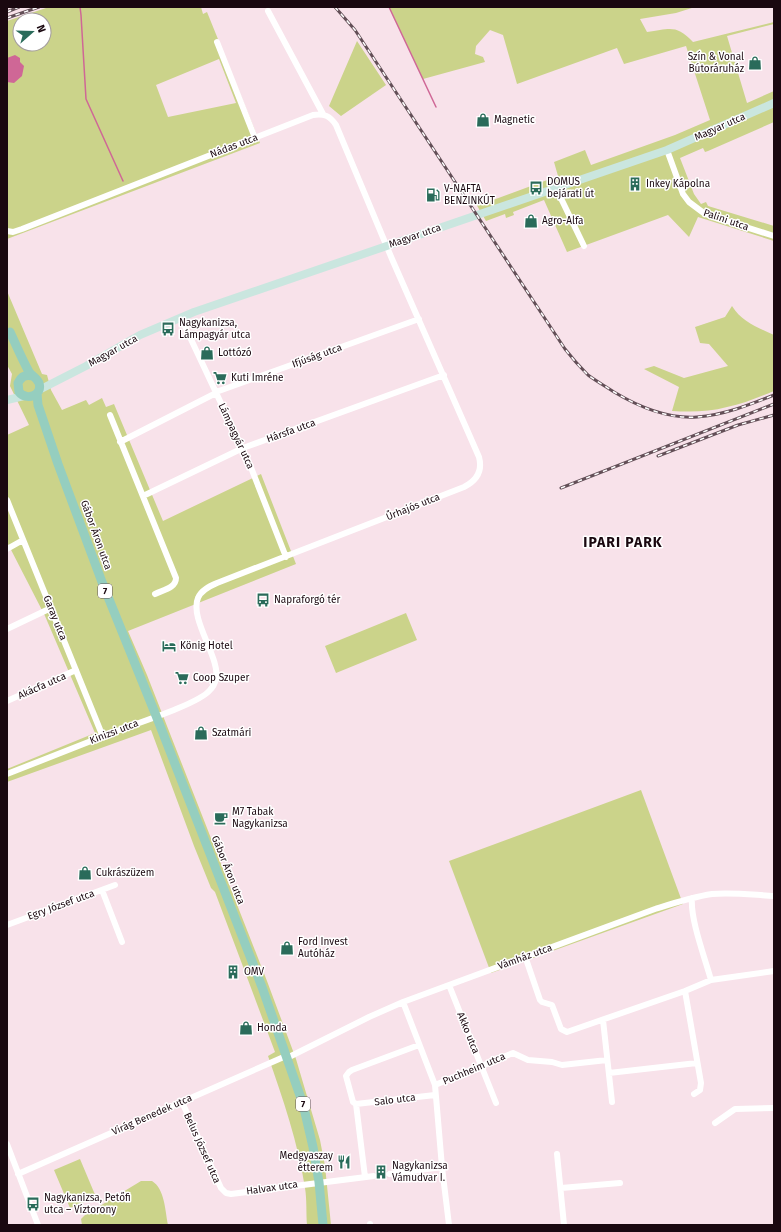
<svg xmlns="http://www.w3.org/2000/svg" width="781" height="1232" font-family="'Fira Sans',sans-serif">
<rect width="100%" height="100%" fill="#f8e2ea"/>
<path fill="#cbd38a" fill-rule="evenodd" d="M 49,7 L 201,7 L 203,14 L 207,12 L 260,143 L 7,239 L 7,21 ZM 20,20 L 44,20 L 44,44 L 20,44 ZM 219,59 L 236,103 L 168,117 L 156,85 Z
M 389,7 L 695,7 L 676,13 L 640,19 L 647,32 C 670,29 676,24 693,42 L 774,22 L 774,24 L 727,36 L 747,103 L 774,91 L 774,122 L 708,151 L 705,152 L 703,148 L 680,158 L 694,194 L 701,204 L 706,202 L 708,206 L 774,226 L 774,241 L 698,217 L 689,237 L 668,215 L 567,252 L 544,200 L 513,212 L 514,215 L 506,218 L 505,214 L 486,221 L 472,197 L 482,204 L 558,176 L 554,162 L 585,150 L 591,165 L 675,135 L 710,120 L 686,46 L 624,64 L 617,48 L 517,84 L 503,35 L 490,30 L 476,46 L 475,54 L 483,57 L 485,62 L 423,79 Z
M 357,41 L 386,85 L 341,116 L 329,106 Z
M 7,291 L 42,374 L 47,375 L 51,390 L 62,410 L 86,400 L 89,405 L 102,398 L 106,407 L 114,404 L 163,521 L 261,474 L 296,564 L 128,631 L 147,675 L 267,981 L 296,1059 L 320,1140 L 325,1166 L 331,1225 L 307,1225 C 306,1213 307,1200 305,1188 C 298,1143 283,1099 268,1056 L 275,1052 L 215,892 L 211,888 L 194,846 L 151,730 L 7,782 L 7,769 L 95,733 L 45,616 L 7,542 L 7,435 L 29,425 L 10,386 L 12,374 L 7,365 Z
M 732,306 C 742,322 757,327 774,335 L 774,391 C 759,397 743,404 727,407 C 709,412 691,412 672,411 L 679,387 L 644,369 L 654,366 L 684,378 L 728,366 L 709,344 L 700,343 L 695,327 L 725,317 Z
M 406,613 L 417,640 L 336,673 L 325,646 Z
M 641,790 L 683,904 L 491,973 L 449,861 Z
M 80,1159 L 96,1197 L 70,1208 L 54,1170 Z
M 141,1181 L 152,1181 C 165,1189 165,1211 168,1225 L 82,1225 L 81,1219 L 85,1215 Z"/>
<path fill="#cf6796" d="M 15,55 L 20,58 L 20,62 L 24,66 L 22,76 L 14,83 L 7,82 L 7,58 Z"/>
<g fill="none" stroke-linecap="round" stroke-linejoin="round">
<path stroke="#cf6796" stroke-width="1.5" d="M 80,7 L 81,15 L 86,99 L 123,181
M 389,7 L 436,107"/>
<path stroke="#d7c1c9" stroke-width="6" stroke-dasharray="6 3" stroke-linecap="butt" d="M 374,1176 L 389,1174"/>
<path stroke="#fff" stroke-width="6" d="M 268,11 L 323,114
M 217,42 L 255,138
M 667,150 L 683,194 L 689,202 L 705,214 L 774,236
M 556,188 L 584,246
M 7,231 L 13,232 L 22,229 L 313,115 C 324,113 330,116 336,125 L 392,259 L 479,457 C 483,472 476,481 464,487 L 217,583 C 210,586 201,590 198,598 C 189,619 221,659 216,679 C 215,683 213,687 210,690 C 199,704 135,724 114,732 C 78,746 43,760 7,774
M 181,318 L 250,465 L 286,557
M 216,392 L 419,319
M 110,415 L 176,578 C 176,588 163,590 155,594
M 120,442 L 216,393
M 143,496 L 243,448 L 444,375
M 7,500 L 103,737
M 7,549 L 23,540
M 7,629 L 51,608
M 7,701 L 76,670
M 102,890 L 122,942
M 692,898 C 690,919 705,958 711,980
M 7,925 L 115,885
M 525,956 L 540,1000 L 542,1002 L 552,1005 L 561,1029 L 567,1032 L 685,991 L 711,980 L 774,971
M 449,985 L 496,1103
M 685,991 L 701,1083 L 700,1090 L 694,1094
M 403,1002 L 435,1085 L 442,1167 L 449,1225
M 603,1020 L 612,1102
M 287,1058 L 369,1017 L 403,1002 L 655,909 C 674,903 692,897 712,894 C 732,892 754,895 774,896
M 609,1073 L 697,1063
M 435,1085 L 513,1053 L 528,1060 L 552,1062 L 562,1065 L 607,1060
M 182,1102 L 221,1188 L 226,1193 L 231,1194 L 374,1176
M 356,1104 L 435,1095
M 715,1123 L 735,1109 L 774,1108
M 7,1144 L 38,1225
M 557,1154 L 564,1225
M 18,1174 L 286,1056
M 389,1174 L 442,1167
M 365,1177 L 356,1104 L 353,1102 L 346,1076 L 349,1072 L 352,1070 L 419,1045
M 561,1188 L 620,1183
M 370,1225 L 370,1224"/>
<path stroke="#cae6df" stroke-width="8" d="M 39,390 L 86,366 L 140,335 L 194,312 L 667,150 L 774,103
M 7,400 L 24,396"/>
<path stroke="#95cebf" stroke-width="9" d="M 10,332 C 16,345 22,359 29,372 C 32,376 37,378 39,383 C 43,396 26,401 19,392 L 18,383 C 21,377 25,374 32,376
M 37,394 L 38,405 L 58,464 L 102,582 L 159,723 L 262,987 L 297,1087 L 303,1104 L 313,1147 L 319,1182 L 323,1225"/>
<g stroke="#634f57" stroke-width="3">
<path id="rail" d="M 335,7 L 355,30 L 565,349 C 572,358 580,367 588,375 C 596,381 605,386 614,392 C 639,407 667,419 697,417 C 724,415 749,405 774,395
M 7,12 L 19,7
M 7,18 L 39,7
M 658,456 L 738,425 L 774,415
M 561,488 L 774,404"/>
</g>
<use href="#rail" stroke="#fff" stroke-width="1.5" stroke-dasharray="4.5" stroke-linecap="butt"/>
</g>
<defs>
<g id="shop-bare" transform="scale(1.08)"><path d="M-5-2.5h2.3a2.7 3.5 0 0 1 5.4 0H5L5.5 6h-11ZM-1.5-2.5h3a1.5 2.3 0 0 0-3 0Z" fill="#2a6b5a" stroke="#fff" stroke-width="2.5" paint-order="stroke"/></g>
<g id="building-bare" transform="scale(1.08)"><path d="M-4-6H4V6H1V3H-1V6H-4ZM-2.5-4.3h1.7v1.8h-1.7ZM.8-4.3h1.7v1.8H.8ZM-2.5-1h1.7V.8h-1.7ZM.8-1h1.7V.8H.8Z" fill="#2a6b5a" stroke="#fff" stroke-width="2.5" paint-order="stroke"/></g>
<g id="bus-bare" transform="scale(1.08)"><path d="M-5-6H5V4H4V6H2V4H-2V6H-4V4H-5ZM-3.5-4V0h7V-4ZM-3.5 1.2v1.5H-2V1.2ZM2 1.2v1.5H3.5V1.2Z" fill="#2a6b5a" stroke="#fff" stroke-width="2.5" paint-order="stroke"/></g>
<g id="fuel-bare" transform="scale(1.08)"><path d="M-5.5-6h7V0h2V4h1.3V-2.5L3-4.5l.8-.8L6-3V5H2.5V1h-1V6h-7ZM-4.2-4.7v3.2H.2V-4.7Z" fill="#2a6b5a" stroke="#fff" stroke-width="2.5" paint-order="stroke"/></g>
<g id="supermarket-bare" transform="scale(1.08)"><path d="M-6-5.5h2.5l.6 2H6L4.5 2H-2.5L-4.4-4H-6ZM-1.5 3.2a1.3 1.3 0 1 0 .1 0ZM3 3.2a1.3 1.3 0 1 0 .1 0Z" fill="#2a6b5a" stroke="#fff" stroke-width="2.5" paint-order="stroke"/></g>
<g id="hotel-bare" transform="scale(1.08)"><path d="M-6-4.5h1.5V1H6V5H4.5V3h-9V5H-6ZM-4 0a1.8 1.8 0 1 1 3.6 0ZM.5 0V-2.5h3Q6-2.5 6 0Z" fill="#2a6b5a" stroke="#fff" stroke-width="2.5" paint-order="stroke"/></g>
<g id="cafe-bare" transform="scale(1.08)"><path d="M-5.5-4.5H6V0H3Q3 3.5 0 3.5H-2.5Q-5.5 3.5-5.5 0ZM3-3.2v2h1.7v-2ZM-6 4.5H4V6H-6Z" fill="#2a6b5a" stroke="#fff" stroke-width="2.5" paint-order="stroke"/></g>
<g id="restaurant-bare" transform="scale(1.08)"><path d="M-5-6h1v4h1v-4h1v4h1v-4h1v5L-1.5 .5V6h-2V.5L-5-1ZM5-6V6H3V1.5H1.5Q1.5-4 5-6Z" fill="#2a6b5a" stroke="#fff" stroke-width="2.5" paint-order="stroke"/></g>
</defs>
<g fill-rule="evenodd">
<use href="#shop-bare" x="755" y="63"/>
<use href="#shop-bare" x="483" y="120"/>
<use href="#building-bare" x="635" y="184"/>
<use href="#bus-bare" x="536" y="188"/>
<use href="#fuel-bare" x="433" y="195"/>
<use href="#shop-bare" x="531" y="221"/>
<use href="#bus-bare" x="168" y="329"/>
<use href="#shop-bare" x="207" y="353"/>
<use href="#supermarket-bare" x="220" y="378"/>
<use href="#bus-bare" x="263" y="600"/>
<use href="#hotel-bare" x="169" y="646"/>
<use href="#supermarket-bare" x="182" y="678"/>
<use href="#shop-bare" x="201" y="733"/>
<use href="#cafe-bare" x="221" y="818"/>
<use href="#shop-bare" x="85" y="873"/>
<use href="#shop-bare" x="287" y="948"/>
<use href="#building-bare" x="233" y="972"/>
<use href="#shop-bare" x="246" y="1028"/>
<use href="#restaurant-bare" x="344" y="1162"/>
<use href="#building-bare" x="381" y="1172"/>
<use href="#bus-bare" x="33" y="1204"/>
</g>
<g text-anchor="middle" dominant-baseline="central" stroke-width="3" stroke-linejoin="round" paint-order="stroke">
<g fill="#fff" stroke="#5f5258" stroke-width="1">
<rect x="98" y="584" width="14" height="14" rx="3"/>
<rect x="296" y="1097" width="14" height="14" rx="3"/>
</g>
<g font-size="9" font-weight="bold" fill="#1a0810">
<text x="105" y="591">7</text>
<text x="303" y="1104">7</text>
</g>
<g font-size="10" fill="#1a0810" stroke="#fff" text-anchor="start">
<text x="744" y="57" text-anchor="end">Szín &amp; Vonal<tspan x="744" dy="12">Bútoráruház</tspan></text>
<text x="494" y="120">Magnetic</text>
<text x="547" y="182">DOMUS<tspan x="547" dy="12">bejárati út</tspan></text>
<text x="646" y="184">Inkey Kápolna</text>
<text x="444" y="189">V-NAFTA<tspan x="444" dy="12">BENZINKÚT</tspan></text>
<text x="542" y="221">Agro-Alfa</text>
<text x="179" y="323">Nagykanizsa,<tspan x="179" dy="12">Lámpagyár utca</tspan></text>
<text x="218" y="353">Lottózó</text>
<text x="231" y="378">Kuti Imréne</text>
<text x="274" y="600">Napraforgó tér</text>
<text x="180" y="646">König Hotel</text>
<text x="193" y="678">Coop Szuper</text>
<text x="212" y="733">Szatmári</text>
<text x="232" y="812">M7 Tabak<tspan x="232" dy="12">Nagykanizsa</tspan></text>
<text x="96" y="873">Cukrászüzem</text>
<text x="298" y="942">Ford Invest<tspan x="298" dy="12">Autóház</tspan></text>
<text x="244" y="972">OMV</text>
<text x="257" y="1028">Honda</text>
<text x="333" y="1156" text-anchor="end">Medgyaszay<tspan x="333" dy="12">étterem</tspan></text>
<text x="392" y="1166">Nagykanizsa<tspan x="392" dy="12">Vámudvar I.</tspan></text>
<text x="44" y="1198">Nagykanizsa, Petőfi<tspan x="44" dy="12">utca – Víztorony</tspan></text>
</g>
<g font-size="10" fill="#1a0810" stroke="#fff">
<text transform="translate(720 127) rotate(-24)">Magyar utca</text>
<text transform="translate(234 146) rotate(-21)">Nádas utca</text>
<text transform="translate(726 220) rotate(19)">Palini utca</text>
<text transform="translate(415 236) rotate(-19)">Magyar utca</text>
<text transform="translate(113 351) rotate(-29)">Magyar utca</text>
<text transform="translate(317 356) rotate(-20)">Ifjúság utca</text>
<text transform="translate(291 431) rotate(-20)">Hársfa utca</text>
<text transform="translate(236 436) rotate(65)">Lámpagyár utca</text>
<text transform="translate(413 507) rotate(-22)">Űrhajós utca</text>
<text transform="translate(96 535) rotate(70)">Gábor Áron utca</text>
<text transform="translate(55 618) rotate(68)">Garay utca</text>
<text transform="translate(42 686) rotate(-24)">Akácfa utca</text>
<text transform="translate(114 732) rotate(-21)">Kinizsi utca</text>
<text transform="translate(228 870) rotate(68)">Gábor Áron utca</text>
<text transform="translate(61 905) rotate(-20)">Egry József utca</text>
<text transform="translate(525 957) rotate(-20)">Vámház utca</text>
<text transform="translate(468 1033) rotate(68)">Akko utca</text>
<text transform="translate(474 1069) rotate(-23)">Puchheim utca</text>
<text transform="translate(395 1100) rotate(-7)">Salo utca</text>
<text transform="translate(152 1115) rotate(-24)">Virág Benedek utca</text>
<text transform="translate(202 1148) rotate(66)">Belus József utca</text>
<text transform="translate(272 1188) rotate(-8)">Halvax utca</text>
</g>
<g font-size="14" font-weight="bold" letter-spacing="1" fill="#1a0810" stroke="#fff">
<text x="623" y="542">IPARI PARK</text>
</g>
</g>
<rect width="781" height="1232" fill="none" stroke="#1a0810" stroke-width="16"/>
<g transform="translate(32 32) rotate(70)"><circle r="19" fill="#ffffff" stroke="#a39c9f"/>
<path d="M0-3L7 15L0 10L-7 15Z" fill="#2a6b5a"/>
<text y="-6" font-size="11" font-weight="bold" text-anchor="middle" fill="#1a0810">N</text>
</g>
</svg>
